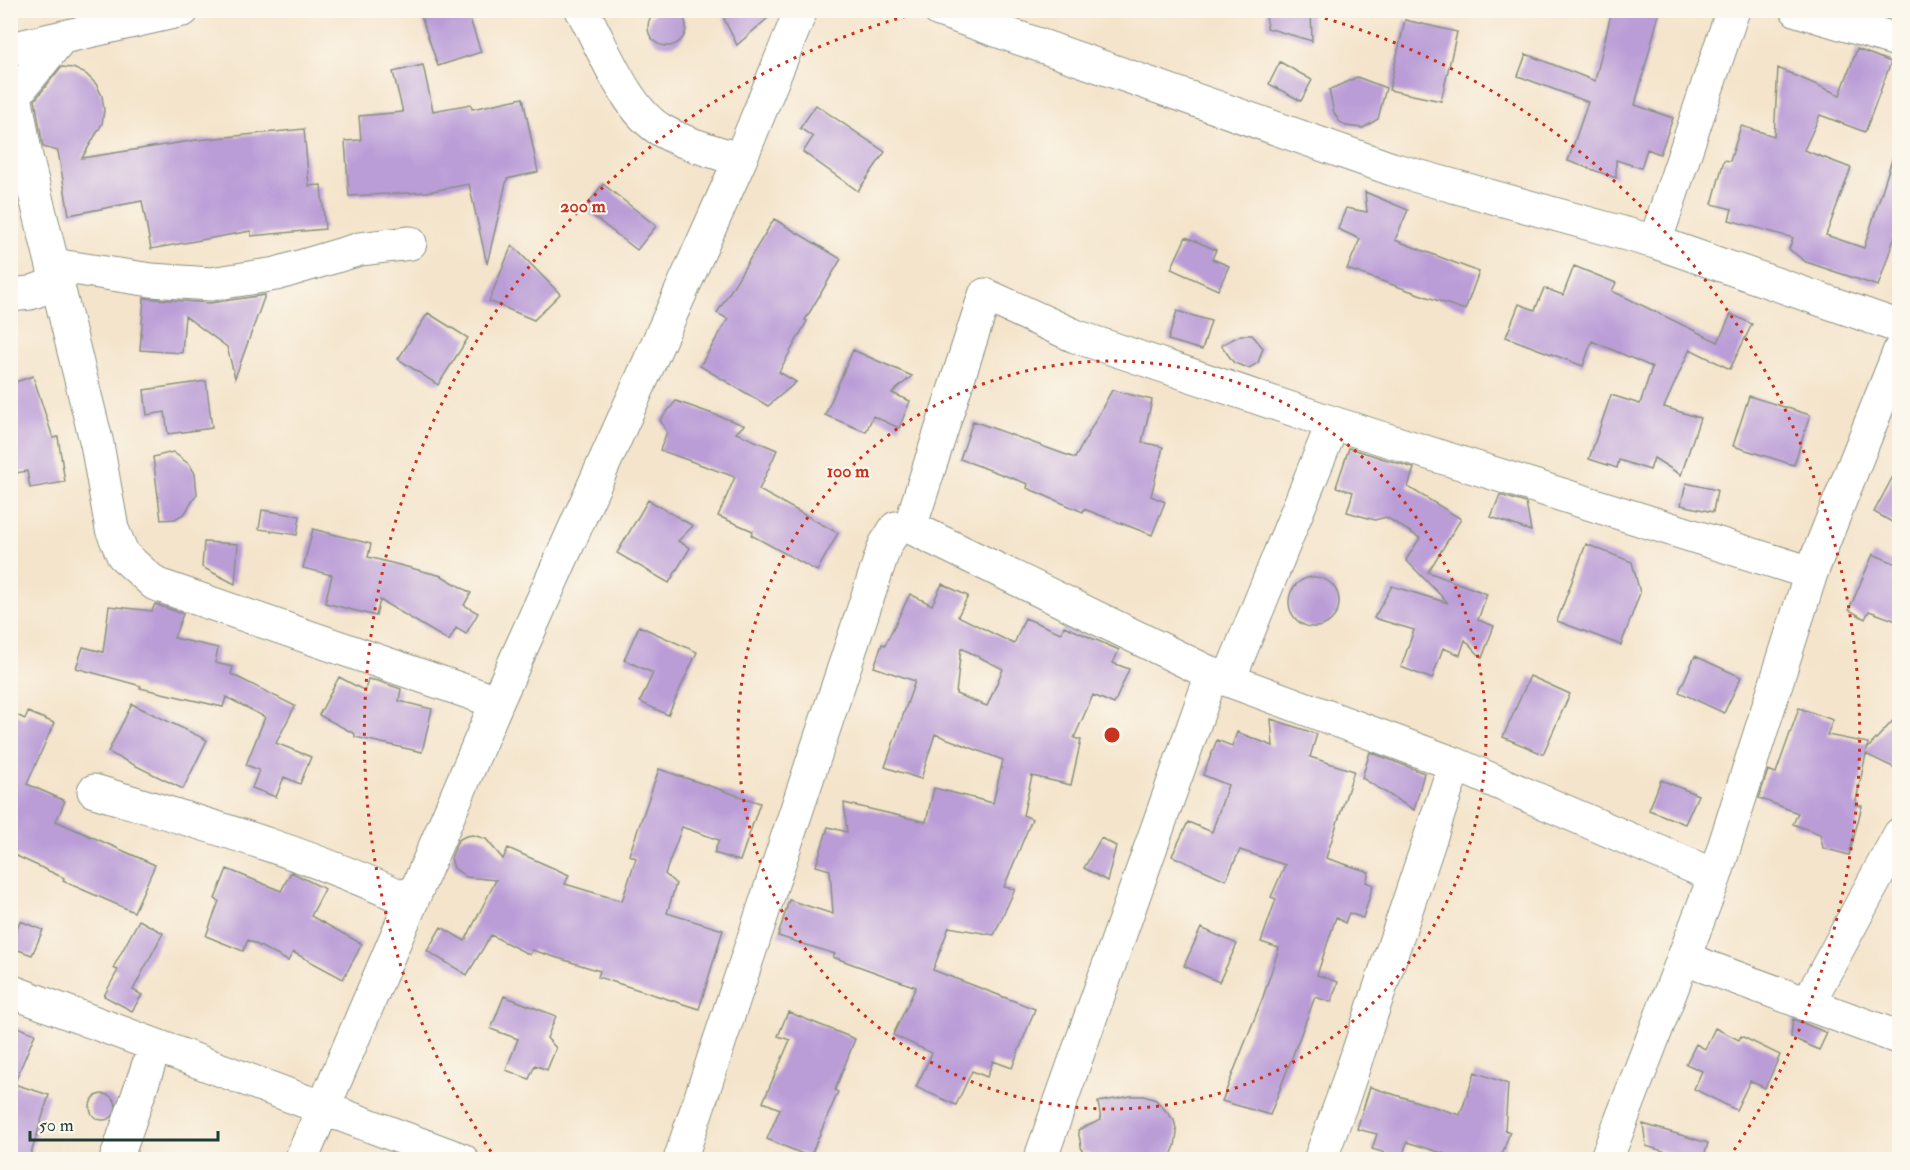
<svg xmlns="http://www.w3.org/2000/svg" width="1910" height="1170" font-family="'IM FELL Double Pica',serif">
<rect width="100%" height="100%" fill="#fbf7ec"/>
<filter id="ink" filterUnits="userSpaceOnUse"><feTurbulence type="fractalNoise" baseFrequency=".0167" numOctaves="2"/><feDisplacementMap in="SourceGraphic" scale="12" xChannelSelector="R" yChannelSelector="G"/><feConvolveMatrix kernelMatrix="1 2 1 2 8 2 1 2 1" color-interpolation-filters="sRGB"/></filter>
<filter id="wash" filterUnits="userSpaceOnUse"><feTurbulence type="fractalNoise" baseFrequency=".008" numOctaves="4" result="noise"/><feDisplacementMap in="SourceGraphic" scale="24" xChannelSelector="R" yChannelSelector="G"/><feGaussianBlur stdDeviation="1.35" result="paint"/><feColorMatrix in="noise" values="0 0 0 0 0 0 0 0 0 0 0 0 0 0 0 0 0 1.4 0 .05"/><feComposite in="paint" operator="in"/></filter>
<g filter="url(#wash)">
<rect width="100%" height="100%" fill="#f4e4cb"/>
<g id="blocks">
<path fill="#ba9cd7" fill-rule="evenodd" d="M648 27a19 19 0 1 1 38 0a19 19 0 1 1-38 0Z
M 419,10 L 467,10 L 481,52 L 438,66 Z
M 731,10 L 777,10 L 737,45 L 724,19 Z
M 1266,10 L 1311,10 L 1312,41 L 1267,28 Z
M 1612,10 L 1660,10 L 1635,105 L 1673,118 L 1660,154 L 1647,149 L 1641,168 L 1616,160 L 1616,178 L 1568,161 L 1588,102 L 1518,76 L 1526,54 L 1595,81 Z
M 1405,20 L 1457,32 L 1441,101 L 1389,90 Z
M 1857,49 L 1891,62 L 1865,132 L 1820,115 L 1804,150 L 1851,168 L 1826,235 L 1864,248 L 1895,150 L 1899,151 L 1899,224 L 1878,286 L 1806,262 L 1789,249 L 1793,238 L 1729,220 L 1732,209 L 1712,204 L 1724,160 L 1730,161 L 1741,126 L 1774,136 L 1778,68 L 1840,95 Z
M 1280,62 L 1312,80 L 1301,101 L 1269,84 Z
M 423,65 L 433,111 L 471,104 L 472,109 L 523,98 L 538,172 L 507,179 L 487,264 L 469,184 L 427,192 L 349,196 L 345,141 L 361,140 L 359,116 L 403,112 L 393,72 Z
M 61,67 L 73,68 L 86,74 L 96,84 L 102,96 L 104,110 L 102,124 L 82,158 L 197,140 L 304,129 L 309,186 L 321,185 L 325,229 L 251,236 L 251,231 L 151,249 L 142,201 L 69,215 L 58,151 L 43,147 L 35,100 Z
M 1357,77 L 1386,88 L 1378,119 L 1363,128 L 1346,126 L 1339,121 L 1334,113 L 1329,90 Z
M 816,105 L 885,152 L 858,191 L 803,152 L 813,137 L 800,128 Z
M 603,184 L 656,226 L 637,250 L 584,209 Z
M 1365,192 L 1408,210 L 1395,240 L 1479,272 L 1465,310 L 1347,269 L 1360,239 L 1338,229 L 1346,208 L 1367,212 Z
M 774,219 L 841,259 L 805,320 L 807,321 L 779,372 L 796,382 L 768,406 L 700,366 L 728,319 L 717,313 Z
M 1186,237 L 1216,250 L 1212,259 L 1229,266 L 1218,290 L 1171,269 Z
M 512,245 L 560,294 L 534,320 L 489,301 Z
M 1574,266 L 1616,283 L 1612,291 L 1718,342 L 1731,314 L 1752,324 L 1730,369 L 1690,349 L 1664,407 L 1700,418 L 1681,475 L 1654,458 L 1650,470 L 1619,460 L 1617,468 L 1589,459 L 1611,395 L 1640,404 L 1652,367 L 1592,341 L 1583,366 L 1506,337 L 1519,304 L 1535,310 L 1544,288 L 1563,295 Z
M 265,295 L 235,378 L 227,347 L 185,316 L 182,353 L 140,350 L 144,298 L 210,303 Z
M 1177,311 L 1211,321 L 1202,350 L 1168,340 Z
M 428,313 L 468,338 L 438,385 L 398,359 Z
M 1241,335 L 1252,335 L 1263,348 L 1258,363 L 1249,368 L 1234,363 L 1221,345 Z
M 853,350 L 912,376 L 892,393 L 910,401 L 899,428 L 873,416 L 866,432 L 825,415 Z
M 33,376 L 53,438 L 58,437 L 65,482 L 30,488 L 27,471 L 10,474 L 10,384 Z
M 206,381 L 212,428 L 168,434 L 165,412 L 147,415 L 144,390 Z
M 1112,390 L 1152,400 L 1142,442 L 1163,447 L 1151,496 L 1165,502 L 1152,535 L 1084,509 L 1083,512 L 1027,488 L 1028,484 L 960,459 L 973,421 L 1075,458 Z
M 1749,396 L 1810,415 L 1794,465 L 1733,446 Z
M 676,401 L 744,425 L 736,433 L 777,450 L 759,490 L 838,533 L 817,571 L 751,535 L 753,531 L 718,516 L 735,477 L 660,450 L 667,432 L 660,420 Z
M 1349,448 L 1414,468 L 1408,487 L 1461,519 L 1428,572 L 1487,594 L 1478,620 L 1494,626 L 1482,658 L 1465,640 L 1460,655 L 1443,648 L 1432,679 L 1401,667 L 1414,630 L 1374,618 L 1392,586 L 1448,603 L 1406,560 L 1420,538 L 1386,517 L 1375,520 L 1347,512 L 1353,492 L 1336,487 Z
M 173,452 L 190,465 L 195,474 L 197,494 L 185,513 L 175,519 L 161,520 L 153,457 Z
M 1899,465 L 1899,526 L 1874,512 Z
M 1686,483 L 1717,490 L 1713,512 L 1681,505 Z
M 1500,495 L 1526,503 L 1531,531 L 1491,517 Z
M 648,500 L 693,526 L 678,541 L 690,548 L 669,583 L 617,553 Z
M 262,510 L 300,516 L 297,535 L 259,529 Z
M 313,529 L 371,544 L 368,557 L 442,576 L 471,593 L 464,605 L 478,613 L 466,634 L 456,628 L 449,641 L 380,600 L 376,616 L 325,603 L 332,575 L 303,568 Z
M 204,542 L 238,544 L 235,584 L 202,567 Z
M 1586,544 L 1632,562 L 1640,593 L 1621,645 L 1557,621 Z
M 1873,554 L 1899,565 L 1899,622 L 1869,611 L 1865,619 L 1849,610 Z
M1289 602a25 25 0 1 1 50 0a25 25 0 1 1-50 0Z
M 942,584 L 968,596 L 958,616 L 1014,644 L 1025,618 L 1061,633 L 1064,626 L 1119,650 L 1113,663 L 1129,669 L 1114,704 L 1093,695 L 1074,738 L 1081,740 L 1071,785 L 1032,776 L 1023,815 L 1032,819 L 1004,887 L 1015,889 L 994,935 L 949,927 L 933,970 L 1035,1009 L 1012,1068 L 993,1061 L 987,1077 L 972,1071 L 956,1105 L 916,1087 L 932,1053 L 893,1035 L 916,987 L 833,957 L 835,954 L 778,936 L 789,900 L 833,914 L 830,870 L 816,866 L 828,827 L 847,832 L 844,803 L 926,822 L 934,788 L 993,803 L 1003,760 L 935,734 L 921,779 L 885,767 L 915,681 L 874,667 L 882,644 L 885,645 L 910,594 L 932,605 ZM 961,648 L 1003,669 L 987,706 L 956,694 Z
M 155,604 L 183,614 L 174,638 L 218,648 L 215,663 L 233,667 L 231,674 L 295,706 L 276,743 L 311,757 L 300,784 L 284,777 L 276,797 L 252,788 L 259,770 L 246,765 L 265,717 L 226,697 L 223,707 L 140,688 L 141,686 L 76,668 L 83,647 L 103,652 L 109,606 L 152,611 Z
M 639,626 L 697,652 L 668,715 L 640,702 L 653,673 L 624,660 Z
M 1695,656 L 1741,677 L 1724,713 L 1679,692 Z
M 1530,676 L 1570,694 L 1543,754 L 1503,737 Z
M 339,677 L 365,691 L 368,679 L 378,681 L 401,689 L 399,701 L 432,709 L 422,752 L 355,737 L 355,734 L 319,715 Z
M 132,704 L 207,740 L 183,789 L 108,752 Z
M 1799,708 L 1833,720 L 1827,735 L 1868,743 L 1867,749 L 1899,714 L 1899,770 L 1866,754 L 1855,805 L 1862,806 L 1849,855 L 1823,848 L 1820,834 L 1793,824 L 1798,813 L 1759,798 L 1768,770 L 1776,773 Z
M 10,712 L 25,719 L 28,712 L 54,723 L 27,784 L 65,801 L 56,821 L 155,865 L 134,912 L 63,881 L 64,878 L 10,853 Z
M 1271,719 L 1317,734 L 1310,757 L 1354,771 L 1326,858 L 1369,872 L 1366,882 L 1373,885 L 1363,918 L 1349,913 L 1345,923 L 1336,917 L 1317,975 L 1338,982 L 1331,1002 L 1315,997 L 1270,1115 L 1222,1101 L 1263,997 L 1279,948 L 1261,942 L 1276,899 L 1271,897 L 1285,865 L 1240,850 L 1226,880 L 1172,856 L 1188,822 L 1212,832 L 1228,785 L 1203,775 L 1217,740 L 1232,746 L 1237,732 L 1273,746 Z
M 1370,752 L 1424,773 L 1414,810 L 1362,778 Z
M 659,769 L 760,803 L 740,861 L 714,853 L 719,840 L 682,827 L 665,874 L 676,884 L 667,913 L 723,930 L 699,1009 L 598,977 L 600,971 L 532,950 L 530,955 L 491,935 L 467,975 L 427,951 L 441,927 L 465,941 L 496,880 L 466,877 L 454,868 L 451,858 L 458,840 L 466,836 L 473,835 L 486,839 L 503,859 L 508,848 L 569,875 L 565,884 L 622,901 L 636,858 L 629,855 Z
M 1661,780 L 1698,795 L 1685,824 L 1649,810 Z
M 1101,838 L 1116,846 L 1107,881 L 1084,868 Z
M 227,869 L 281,891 L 291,872 L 325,889 L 311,916 L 362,944 L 343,979 L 293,952 L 288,961 L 248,940 L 243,951 L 206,936 L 219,901 L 215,899 Z
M 139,920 L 163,933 L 133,990 L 142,995 L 132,1011 L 104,996 L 118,970 L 113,968 Z
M 20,921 L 43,930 L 32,955 L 10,947 Z
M 1201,928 L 1237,944 L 1219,982 L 1184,966 Z
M 504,996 L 556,1016 L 547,1038 L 556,1048 L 547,1070 L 535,1065 L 529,1079 L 506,1070 L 518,1039 L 491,1029 Z
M 788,1012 L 855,1039 L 835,1090 L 838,1092 L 810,1157 L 767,1139 L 780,1109 L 763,1102 L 790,1040 L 778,1036 Z
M 1793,1019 L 1827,1033 L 1819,1050 L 1791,1037 Z
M 10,1024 L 35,1034 L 14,1084 L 49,1095 L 29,1160 L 10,1154 Z
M 1715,1028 L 1739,1040 L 1741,1036 L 1780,1055 L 1765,1088 L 1750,1081 L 1736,1110 L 1694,1089 L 1702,1071 L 1686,1064 L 1696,1044 L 1705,1049 Z
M 1475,1072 L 1508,1084 L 1505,1130 L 1510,1132 L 1500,1160 L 1443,1160 L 1445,1154 L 1407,1142 L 1402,1158 L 1372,1149 L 1377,1134 L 1357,1129 L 1370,1087 L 1460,1115 Z
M90 1107a13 13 0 1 1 26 0a13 13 0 1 1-26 0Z
M 1131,1096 L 1144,1096 L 1156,1100 L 1174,1120 L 1177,1133 L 1175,1146 L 1169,1160 L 1106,1160 L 1082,1151 L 1078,1130 L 1101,1120 L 1098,1102 Z
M 1643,1124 L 1708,1143 L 1703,1160 L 1693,1160 L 1646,1146 Z"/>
</g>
</g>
<g filter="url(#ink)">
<use href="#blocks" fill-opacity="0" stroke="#8a9080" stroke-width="1.5"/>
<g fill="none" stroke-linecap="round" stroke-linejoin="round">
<g stroke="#8a9080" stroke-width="35">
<path id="minor" d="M 582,10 C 602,45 626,110 661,130 C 684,144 714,151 740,160
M 939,10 L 1392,169 L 1655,242 L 1900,327
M 1797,10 L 1900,41
M 10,49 L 183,10
M 10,89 L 15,95 L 26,157 L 97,444 L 112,529 L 123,555 L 155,584 L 497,702
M 15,95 L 61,38
M 1655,242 L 1733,10
M 53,265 L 151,280 L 211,284 L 276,274 L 360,249 L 410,243
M 10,295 L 30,293 L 57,283
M 910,527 L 985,295 L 1075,336 L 1333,423 L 1811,573
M 1229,679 L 1333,423
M 94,791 C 201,823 309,853 410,901
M 1685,959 L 1900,1038
M 10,991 L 462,1160
M 1807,1005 L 1900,834
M 116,1160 L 155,1046
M 301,1160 L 497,702 L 740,160 L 801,10
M 680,1160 L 885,545 L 896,528 L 910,527 L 1212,674 L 1455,764 L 1715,876
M 1040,1160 L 1212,674
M 1320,1160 L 1342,1101 L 1455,764
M 1606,1160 L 1715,876 L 1811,573 L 1900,350"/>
</g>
<use href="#minor" stroke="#fff" stroke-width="33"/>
</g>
</g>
<g fill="none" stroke="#c8321e" stroke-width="3" stroke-dasharray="3 6">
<circle cx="1112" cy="735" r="374"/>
<path d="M496 1159A748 748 0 0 1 925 11M1299 11A748 748 0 0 1 1728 1159"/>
</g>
<circle cx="1112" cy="735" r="9" fill="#c8321e" stroke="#fbf7ec" stroke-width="3"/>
<g font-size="18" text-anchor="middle" font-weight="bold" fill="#c8321e" stroke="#fbf7ec" stroke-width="4.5" stroke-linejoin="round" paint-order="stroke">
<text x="583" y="212">200 m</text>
<text x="848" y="477">100 m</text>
</g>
<rect width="1910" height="1170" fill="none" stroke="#fbf7ec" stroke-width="36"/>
<path d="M30 1131v9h188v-9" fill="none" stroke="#1f3d34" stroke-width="3"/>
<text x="39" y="1131" font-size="18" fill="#1f3d34" stroke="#fbf7ec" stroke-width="4.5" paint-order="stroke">50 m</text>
</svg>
